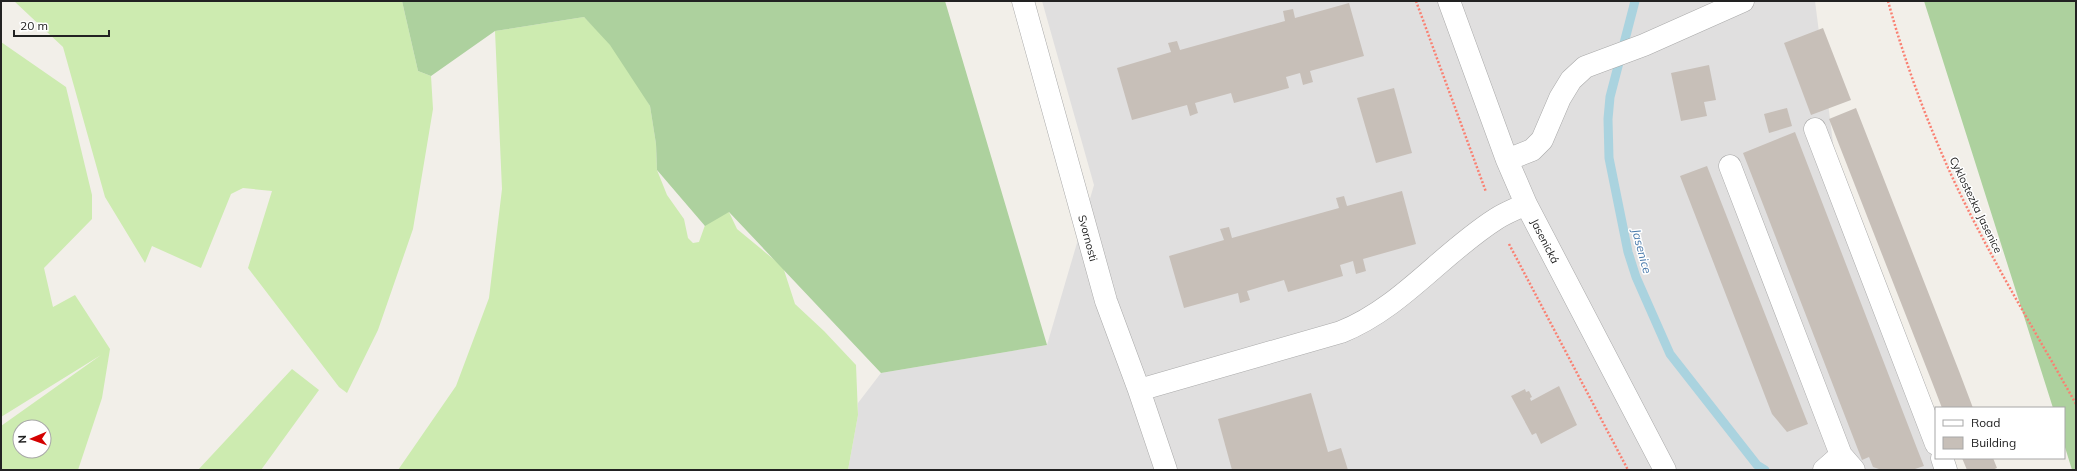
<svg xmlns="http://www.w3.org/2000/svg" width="2077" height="471" font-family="Mulish,sans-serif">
<rect width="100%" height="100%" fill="#f2efe9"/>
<path fill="#e0dfdf" d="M 1042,1 L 1815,1 L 1839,190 L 1946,470 L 848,470 L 858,415 L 858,403 L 881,373 L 1047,345 L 1094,185 Z"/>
<path fill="#cdebb0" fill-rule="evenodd" d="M 14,1 L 402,1 L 418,71 L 431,76 L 433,109 L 413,229 L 378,330 L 347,393 L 339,387 L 248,268 L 272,191 L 243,188 L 231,194 L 201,268 L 152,246 L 145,263 L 105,197 L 63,47 Z
M 584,17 L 622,55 L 650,106 L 656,144 L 657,170 L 667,195 L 684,219 L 688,238 L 693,243 L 699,242 L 709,214 L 729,212 L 737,229 L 783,267 L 795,304 L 824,331 L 856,365 L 858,415 L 848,470 L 398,470 L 456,386 L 489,298 L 502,189 L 495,31 Z
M 1,42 L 66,87 L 92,195 L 92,219 L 44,268 L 53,307 L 75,295 L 110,349 L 102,398 L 78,470 L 1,470 L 1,426 L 101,355 L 1,417 ZM 20,427 L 44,427 L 44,451 L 20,451 Z
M 292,369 L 319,390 L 261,470 L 198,470 Z"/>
<path fill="#add19e" d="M 402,1 L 945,1 L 1047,345 L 881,373 L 729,212 L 705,226 L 657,170 L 656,144 L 650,106 L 610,45 L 584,17 L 495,31 L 431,76 L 418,71 Z
M 1924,1 L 2076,1 L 2076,470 L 2072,470 L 2064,444 L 2064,408 L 2053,408 Z"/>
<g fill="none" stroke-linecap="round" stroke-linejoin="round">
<path stroke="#aad3df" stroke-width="9" d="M 1635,1 L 1610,97 L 1608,119 L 1609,158 L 1628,252 L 1636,277 L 1670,354 L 1757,465 L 1765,470"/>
</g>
<path fill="#c7bfb8" d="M 1349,3 L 1364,56 L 1310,71 L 1313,82 L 1303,85 L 1300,73 L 1286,77 L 1289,88 L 1234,103 L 1231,93 L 1195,103 L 1198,113 L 1190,116 L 1187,105 L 1132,120 L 1117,68 L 1171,52 L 1168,43 L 1177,41 L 1180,50 L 1285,21 L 1283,11 L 1293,9 L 1295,18 Z
M 1823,28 L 1851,100 L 1811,115 L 1784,43 Z
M 1709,65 L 1716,100 L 1704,102 L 1707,116 L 1681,121 L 1671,73 Z
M 1394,88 L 1412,153 L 1376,163 L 1357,98 Z
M 1787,108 L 1792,126 L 1769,133 L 1764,114 Z
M 1856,108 L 1959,371 L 1973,408 L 1942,408 L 1932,382 L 1829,119 Z
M 1795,132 L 1918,451 L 1924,466 L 1912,470 L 1882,470 L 1873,467 L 1869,457 L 1862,460 L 1759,194 L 1743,153 Z
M 1707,166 L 1808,424 L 1787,432 L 1772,414 L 1680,176 Z
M 1402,191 L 1416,244 L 1363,259 L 1366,271 L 1356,274 L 1353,261 L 1340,265 L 1343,276 L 1288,292 L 1284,280 L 1247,291 L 1250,300 L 1240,303 L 1238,293 L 1184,308 L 1169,256 L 1224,240 L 1220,229 L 1229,227 L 1232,238 L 1339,208 L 1336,198 L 1344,196 L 1347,206 Z
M 1559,386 L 1577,425 L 1541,444 L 1536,433 L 1532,435 L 1511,396 L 1525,389 L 1526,392 L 1529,391 L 1532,397 L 1530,398 L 1531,401 Z
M 1311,393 L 1328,452 L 1341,448 L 1348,470 L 1232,470 L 1218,419 Z
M 1962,458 L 1993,458 L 1997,468 L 1992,470 L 1967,470 Z"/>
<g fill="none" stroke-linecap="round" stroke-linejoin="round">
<g stroke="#a9a9a9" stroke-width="23">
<path id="minor" d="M 1023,1 L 1106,301 L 1139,390 L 1166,470
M 1449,1 L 1507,160 L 1526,204 L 1665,470
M 1815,129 L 1936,444
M 1507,160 L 1532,150 L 1542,140 L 1560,98 L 1571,80 L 1585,67 L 1644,45 L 1743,1
M 1730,166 L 1841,455 L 1854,470
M 1139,390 L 1341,332 C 1401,308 1441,254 1496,219 C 1505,213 1516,209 1526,204
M 1942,458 L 1946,470
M 1824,470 L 1841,455"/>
</g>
<path stroke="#fa8072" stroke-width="2.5" stroke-dasharray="2 2" stroke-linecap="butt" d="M 1416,1 L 1486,192
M 1888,1 C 1905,63 1928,125 1955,183 C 1991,259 2035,331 2076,404
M 1509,244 L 1628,470"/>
<use href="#minor" stroke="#fff" stroke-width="22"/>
</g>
<g text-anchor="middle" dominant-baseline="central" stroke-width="3" stroke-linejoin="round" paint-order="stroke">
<g font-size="11" fill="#222" stroke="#fff">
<text transform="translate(1976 205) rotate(64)">Cyklostezka Jasenice</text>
<text transform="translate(1088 238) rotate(75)">Svornosti</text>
<text transform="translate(1545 241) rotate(63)">Jasenická</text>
</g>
<g font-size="12" font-style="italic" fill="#4a7aab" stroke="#fff">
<text transform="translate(1642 251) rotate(75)">Jasenice</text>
</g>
</g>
<rect width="2077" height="471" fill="none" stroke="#222222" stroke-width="4"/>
<rect x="1935" y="407" width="130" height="52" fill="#ffffff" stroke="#a7a7a7"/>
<rect x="1943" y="420" width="20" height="6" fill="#ffffff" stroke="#a7a7a7"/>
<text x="1971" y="427" font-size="12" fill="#222222">Road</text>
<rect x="1943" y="437" width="20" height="12" fill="#c7bfb8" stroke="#a7a7a7"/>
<text x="1971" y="447" font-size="12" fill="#222222">Building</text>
<g transform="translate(32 439) rotate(268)"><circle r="19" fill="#ffffff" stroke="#a7a7a7"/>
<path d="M0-3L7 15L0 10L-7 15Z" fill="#d40000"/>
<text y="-6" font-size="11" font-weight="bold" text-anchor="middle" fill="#222222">N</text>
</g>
<path d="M14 30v6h95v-6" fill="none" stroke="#222222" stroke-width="2"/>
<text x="20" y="30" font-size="12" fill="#222222" stroke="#ffffff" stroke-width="3" paint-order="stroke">20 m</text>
</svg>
